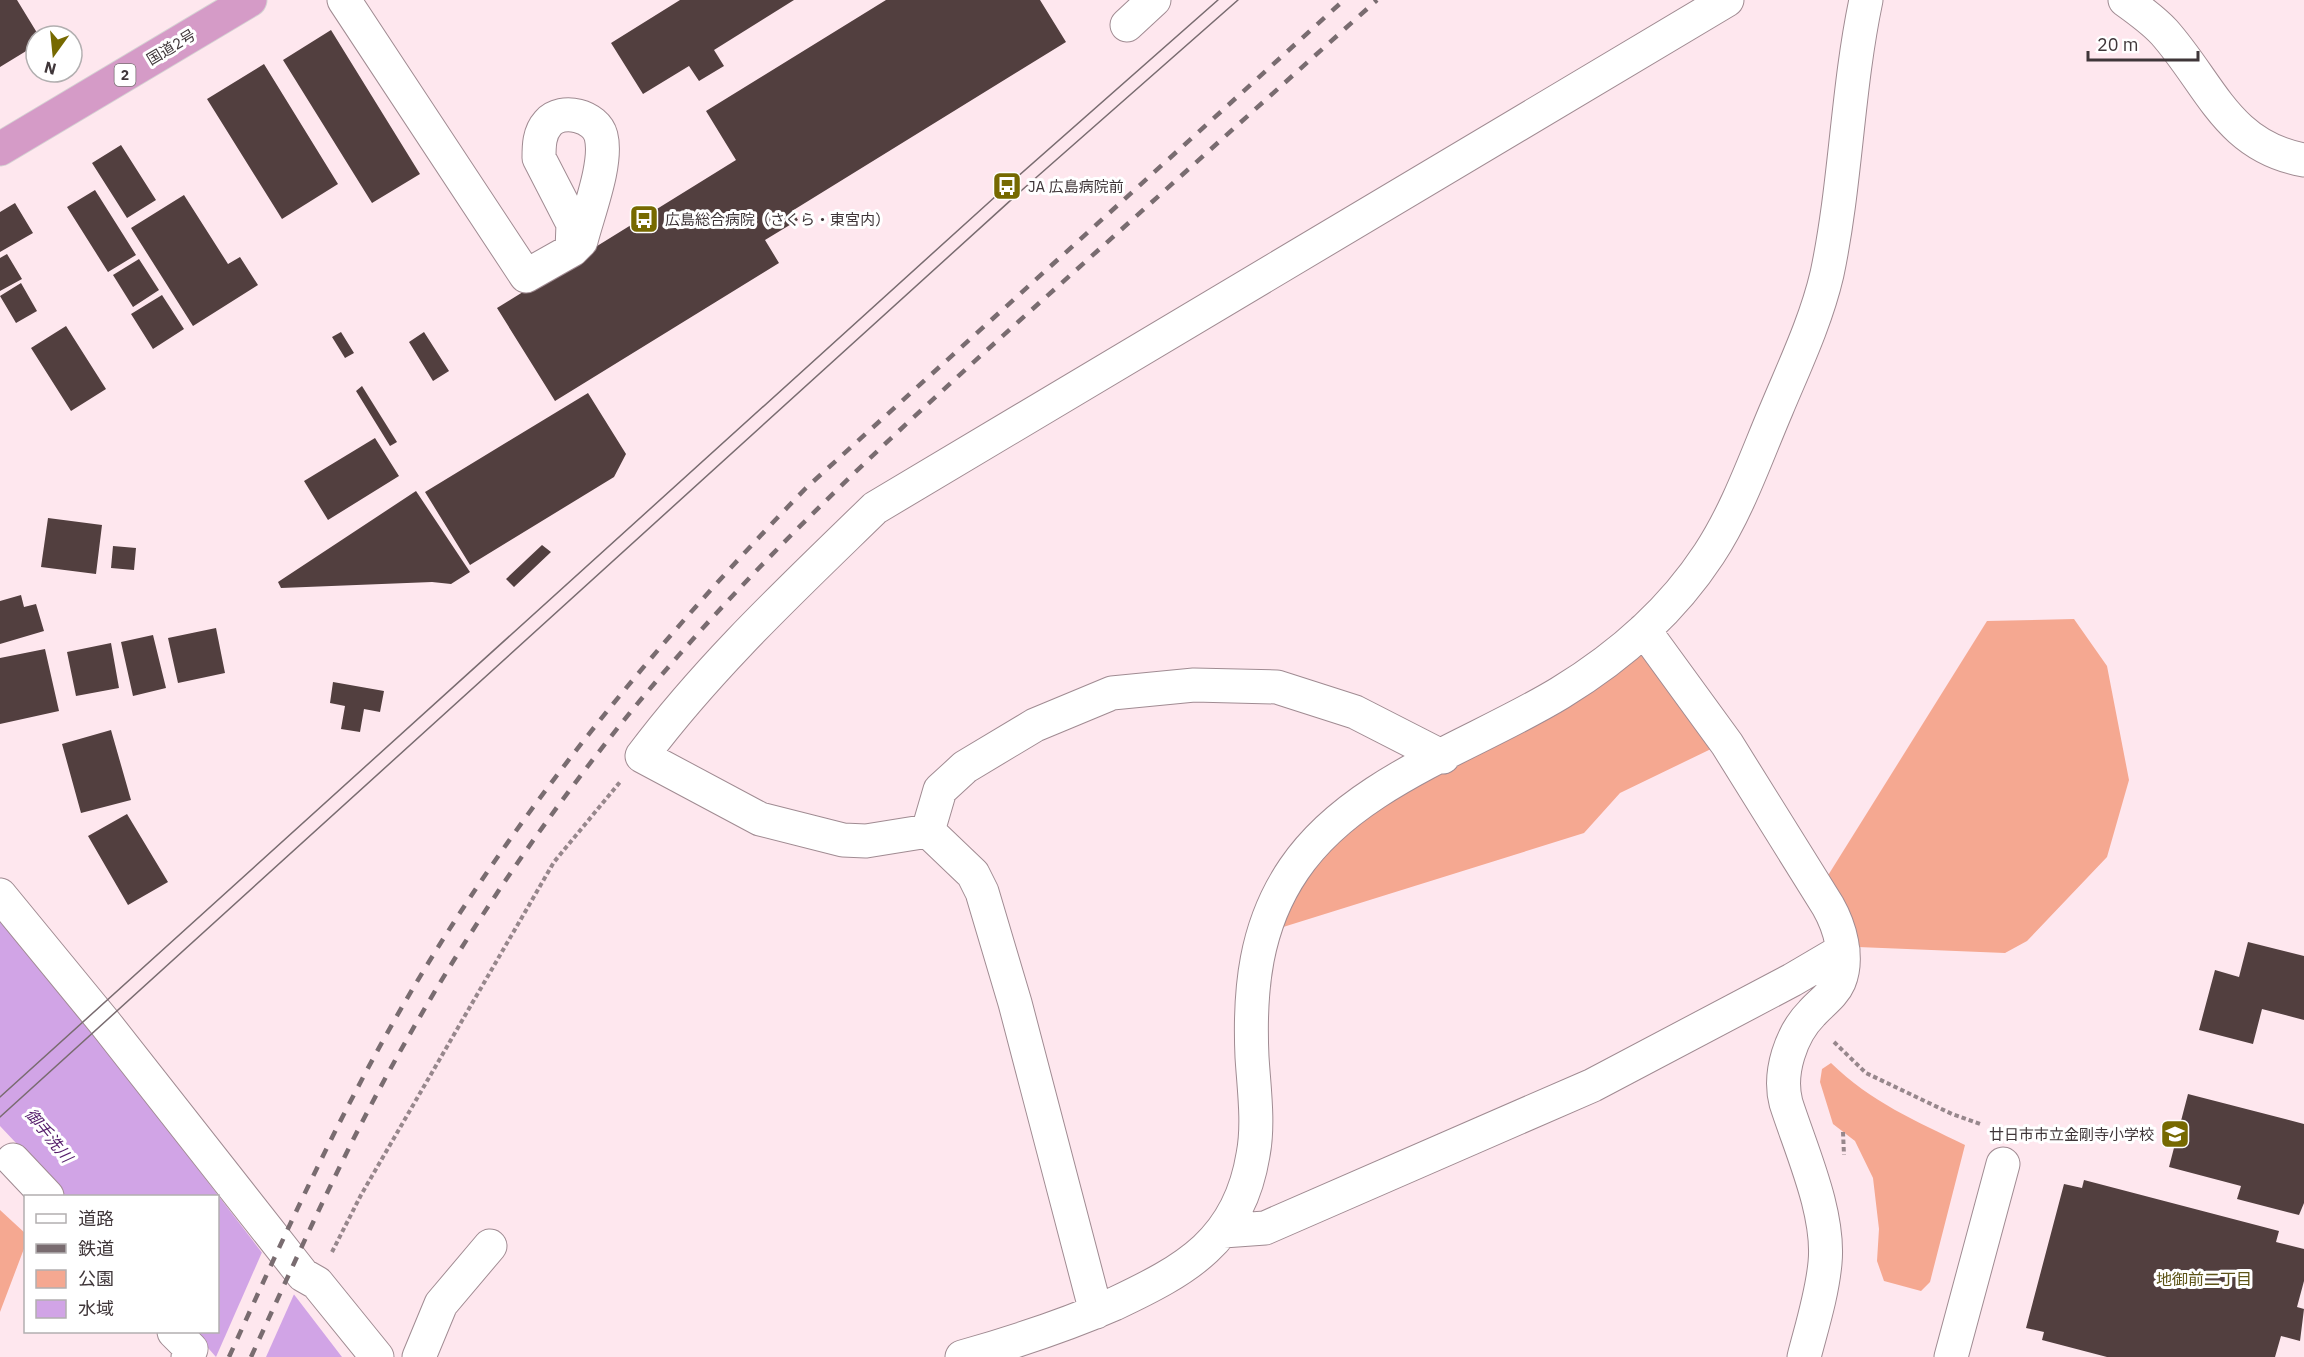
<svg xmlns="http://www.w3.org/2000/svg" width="2304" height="1357" font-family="'IBM Plex Sans','Noto Sans JP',sans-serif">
<rect width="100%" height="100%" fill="#fee7ee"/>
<path fill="#f5a891" d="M 2074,619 L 2107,666 L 2129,780 L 2107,857 L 2027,941 L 2005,953 L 1858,947 L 1827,877 L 1987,621 Z
M 1646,647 L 1711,749 L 1620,793 L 1584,833 L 1280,928 L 1305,877 L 1357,822 Z
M 1831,1063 C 1871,1102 1916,1121 1965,1145 L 1930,1282 L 1921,1291 L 1884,1281 L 1877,1261 L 1879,1229 L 1873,1178 L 1855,1141 L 1833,1124 L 1820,1082 L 1822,1069 Z
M 0,1210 L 26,1234 L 25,1246 L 0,1312 Z"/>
<path fill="#d1a4e6" d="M 0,911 L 342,1357 L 216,1357 L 194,1332 L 218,1332 L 218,1196 L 66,1196 L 0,1126 Z"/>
<path fill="#fee7ee" d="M 263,1250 L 295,1292 L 266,1357 L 216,1357 Z"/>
<path fill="#523f3f" d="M 0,0 L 17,0 L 39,36 L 36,36 L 36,45 L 0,67 Z
M 680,0 L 794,0 L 714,50 L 724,66 L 699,81 L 689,66 L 643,94 L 611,43 Z
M 886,0 L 1040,0 L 1066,42 L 792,211 L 798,220 L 765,240 L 779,263 L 555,401 L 497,308 L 736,160 L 706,111 Z
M 331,30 L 420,174 L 372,203 L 283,60 Z
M 264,64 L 338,184 L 282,219 L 207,99 Z
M 121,145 L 156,200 L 127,218 L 92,163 Z
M 95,190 L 136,255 L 108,272 L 67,207 Z
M 184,195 L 228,264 L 240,257 L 258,285 L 193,326 L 131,228 Z
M 15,203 L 33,233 L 0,252 L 0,212 Z
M 7,254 L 22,279 L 0,291 L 0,258 Z
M 139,259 L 159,290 L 133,307 L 113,275 Z
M 21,283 L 37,311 L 16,323 L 0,296 Z
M 162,295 L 184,329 L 153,349 L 131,314 Z
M 66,326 L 106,389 L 71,411 L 31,348 Z
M 341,332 L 354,353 L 345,358 L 332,337 Z
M 424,332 L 449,371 L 433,381 L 409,342 Z
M 362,386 L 397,442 L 390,446 L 356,391 Z
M 588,393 L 626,454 L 614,477 L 470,565 L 425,492 Z
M 375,438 L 399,476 L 328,520 L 304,481 Z
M 416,491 L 470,572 L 451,584 L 432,582 L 281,588 L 278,582 Z
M 48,518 L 102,525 L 96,574 L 41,567 Z
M 542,545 L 551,552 L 514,587 L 506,579 Z
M 113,546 L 136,548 L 134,570 L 111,568 Z
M 21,595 L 24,607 L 36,604 L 44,631 L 0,644 L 0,601 Z
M 216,628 L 225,673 L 178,683 L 168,638 Z
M 153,635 L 166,688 L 133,696 L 121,642 Z
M 111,643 L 119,688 L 76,696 L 67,652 Z
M 45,649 L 59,711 L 0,724 L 0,658 Z
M 333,682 L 384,691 L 380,712 L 364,709 L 360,732 L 341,729 L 345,706 L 330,703 Z
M 111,730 L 131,800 L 81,813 L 62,744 Z
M 127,814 L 168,882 L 128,905 L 88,836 Z
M 2248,942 L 2304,956 L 2304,1020 L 2262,1009 L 2253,1044 L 2199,1030 L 2215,970 L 2239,977 Z
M 2188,1094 L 2304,1124 L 2304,1203 L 2299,1215 L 2237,1199 L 2241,1186 L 2169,1167 Z
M 2084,1180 L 2279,1231 L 2276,1242 L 2304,1249 L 2304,1281 L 2297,1307 L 2304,1309 L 2300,1341 L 2281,1336 L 2275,1357 L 2107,1357 L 2042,1340 L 2044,1332 L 2026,1328 L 2064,1184 L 2082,1188 Z"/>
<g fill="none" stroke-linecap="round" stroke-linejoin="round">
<g stroke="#a08b92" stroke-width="35">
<path id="minor" d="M 344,0 L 526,276 L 572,250 L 581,241 C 588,213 608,163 601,136 C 596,116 562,107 548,123 C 539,133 539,146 539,158 L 573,224 L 572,250
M 2125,0 C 2139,10 2153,20 2164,32 C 2211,85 2227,146 2304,160
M 1127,25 L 1154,0
M 1644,630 L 1727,744 L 1828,906 C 1840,927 1849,958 1839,982 C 1834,994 1821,1003 1812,1013 C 1791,1034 1778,1073 1786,1103 C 1801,1150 1830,1213 1825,1263 C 1822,1295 1812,1326 1804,1357
M 928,831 L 940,790 L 965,767 L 1035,725 L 1112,693 L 1194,685 L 1277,687 L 1355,712 L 1443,757
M 0,895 L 105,1023 L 303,1275 L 317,1283 L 377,1357
M 13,1160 L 47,1196
M 1223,1231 L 1265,1228 L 1593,1085 L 1792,980 L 1843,950
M 1096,1312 L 1015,1003 L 982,892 L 973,874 L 928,831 L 866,841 L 843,840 L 760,819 L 642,756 C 710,665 794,587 875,508 L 1727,0
M 174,1332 L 191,1349 L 188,1357
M 419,1357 L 441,1304 L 490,1246
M 962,1357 C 1015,1342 1064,1326 1114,1304 C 1186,1270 1239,1241 1253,1155 C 1259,1124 1254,1089 1252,1057 C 1249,990 1255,926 1294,869 C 1353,782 1473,746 1560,693 C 1619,657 1671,612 1709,554 C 1738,510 1756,457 1777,408 C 1795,365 1816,321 1827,274 C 1846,184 1847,90 1866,0
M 1951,1357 L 2003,1164"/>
</g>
<g stroke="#d5d3d3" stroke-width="35">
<path id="highway" d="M 0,149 L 250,0"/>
</g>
<path stroke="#97878c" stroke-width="4" stroke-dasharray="4.5 3" stroke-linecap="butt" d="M 1834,1042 L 1866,1073 L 1952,1114 L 1980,1124
M 1843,1132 L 1844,1155
M 332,1252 L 361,1195 L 554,862 L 620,782"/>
<use href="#minor" stroke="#fff" stroke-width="33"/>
<use href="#highway" stroke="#d59bc7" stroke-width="33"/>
<path stroke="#796c70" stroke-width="1.5" d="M 0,1097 L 1007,186 L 1218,0
M 0,1117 L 1022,190 L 1238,0"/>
<path stroke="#796c70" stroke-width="4.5" stroke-dasharray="10 10" stroke-linecap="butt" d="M 229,1357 C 281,1243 332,1130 394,1021 C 506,824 649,650 806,488 L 1344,0
M 251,1357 C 286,1281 320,1205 358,1130 C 426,997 507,870 598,753 C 728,585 880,446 1037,305 C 1150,204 1263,102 1377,0"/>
</g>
<defs>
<g id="bus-square" transform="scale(1.5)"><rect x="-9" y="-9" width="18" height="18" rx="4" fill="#766900" stroke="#fff"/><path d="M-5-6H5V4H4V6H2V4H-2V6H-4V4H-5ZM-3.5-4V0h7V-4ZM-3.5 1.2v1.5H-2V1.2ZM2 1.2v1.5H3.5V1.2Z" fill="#fff"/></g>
<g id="school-square" transform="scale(1.5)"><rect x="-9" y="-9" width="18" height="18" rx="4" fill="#766900" stroke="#fff"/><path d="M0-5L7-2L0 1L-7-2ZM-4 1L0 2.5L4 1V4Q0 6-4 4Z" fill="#fff"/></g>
</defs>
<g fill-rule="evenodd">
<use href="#bus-square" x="1007" y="186"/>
<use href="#bus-square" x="644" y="219"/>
<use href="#school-square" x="2175" y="1134"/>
</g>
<g text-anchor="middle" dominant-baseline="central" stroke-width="6" stroke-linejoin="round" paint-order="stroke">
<rect fill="#fff" stroke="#797274" stroke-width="1.5" x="114.5" y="64" width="21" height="22" rx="4.5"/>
<g font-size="14" font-weight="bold" fill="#3f3639">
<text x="125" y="75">2</text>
</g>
<g font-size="15" fill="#3f3639" stroke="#fff">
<text transform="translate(171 47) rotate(-31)">国道2号</text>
</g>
<g font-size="15" fill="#3f3639" stroke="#fff" text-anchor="start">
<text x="1028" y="186">JA 広島病院前</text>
<text x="665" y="219">広島総合病院（さくら・東宮内）</text>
<text x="2154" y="1134" text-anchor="end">廿日市市立金剛寺小学校</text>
</g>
<g font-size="16" font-style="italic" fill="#531b69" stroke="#fff">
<text transform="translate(49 1135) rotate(51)">御手洗川</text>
</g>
<g font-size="16" fill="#5d5316" stroke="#fff">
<text x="2204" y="1279">地御前二丁目</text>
</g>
</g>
<rect x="24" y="1195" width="195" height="138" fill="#ffffff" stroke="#b2afb0" stroke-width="1.5"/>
<rect x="36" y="1214" width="30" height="9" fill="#ffffff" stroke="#b2afb0" stroke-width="1.5"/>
<text x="78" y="1225" font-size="18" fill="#3f3639">道路</text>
<rect x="36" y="1244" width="30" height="9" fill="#796c70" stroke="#b2afb0" stroke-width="1.5"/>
<text x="78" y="1255" font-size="18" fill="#3f3639">鉄道</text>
<rect x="36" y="1270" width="30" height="18" fill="#f5a891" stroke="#b2afb0" stroke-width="1.5"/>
<text x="78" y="1285" font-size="18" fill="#3f3639">公園</text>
<rect x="36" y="1300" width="30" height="18" fill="#d1a4e6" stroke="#b2afb0" stroke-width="1.5"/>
<text x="78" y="1315" font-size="18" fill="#3f3639">水域</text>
<g transform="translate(54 54) rotate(195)"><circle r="28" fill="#ffffff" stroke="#b2afb0" stroke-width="1.5"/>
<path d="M0-4.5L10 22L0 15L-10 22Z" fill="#766900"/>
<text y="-9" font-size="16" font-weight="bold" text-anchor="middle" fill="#3f3639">N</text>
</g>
<path d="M2088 51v9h110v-9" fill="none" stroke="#3f3639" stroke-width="3"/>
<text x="2097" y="51" font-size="18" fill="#3f3639" stroke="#ffffff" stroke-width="4.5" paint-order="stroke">20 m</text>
</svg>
